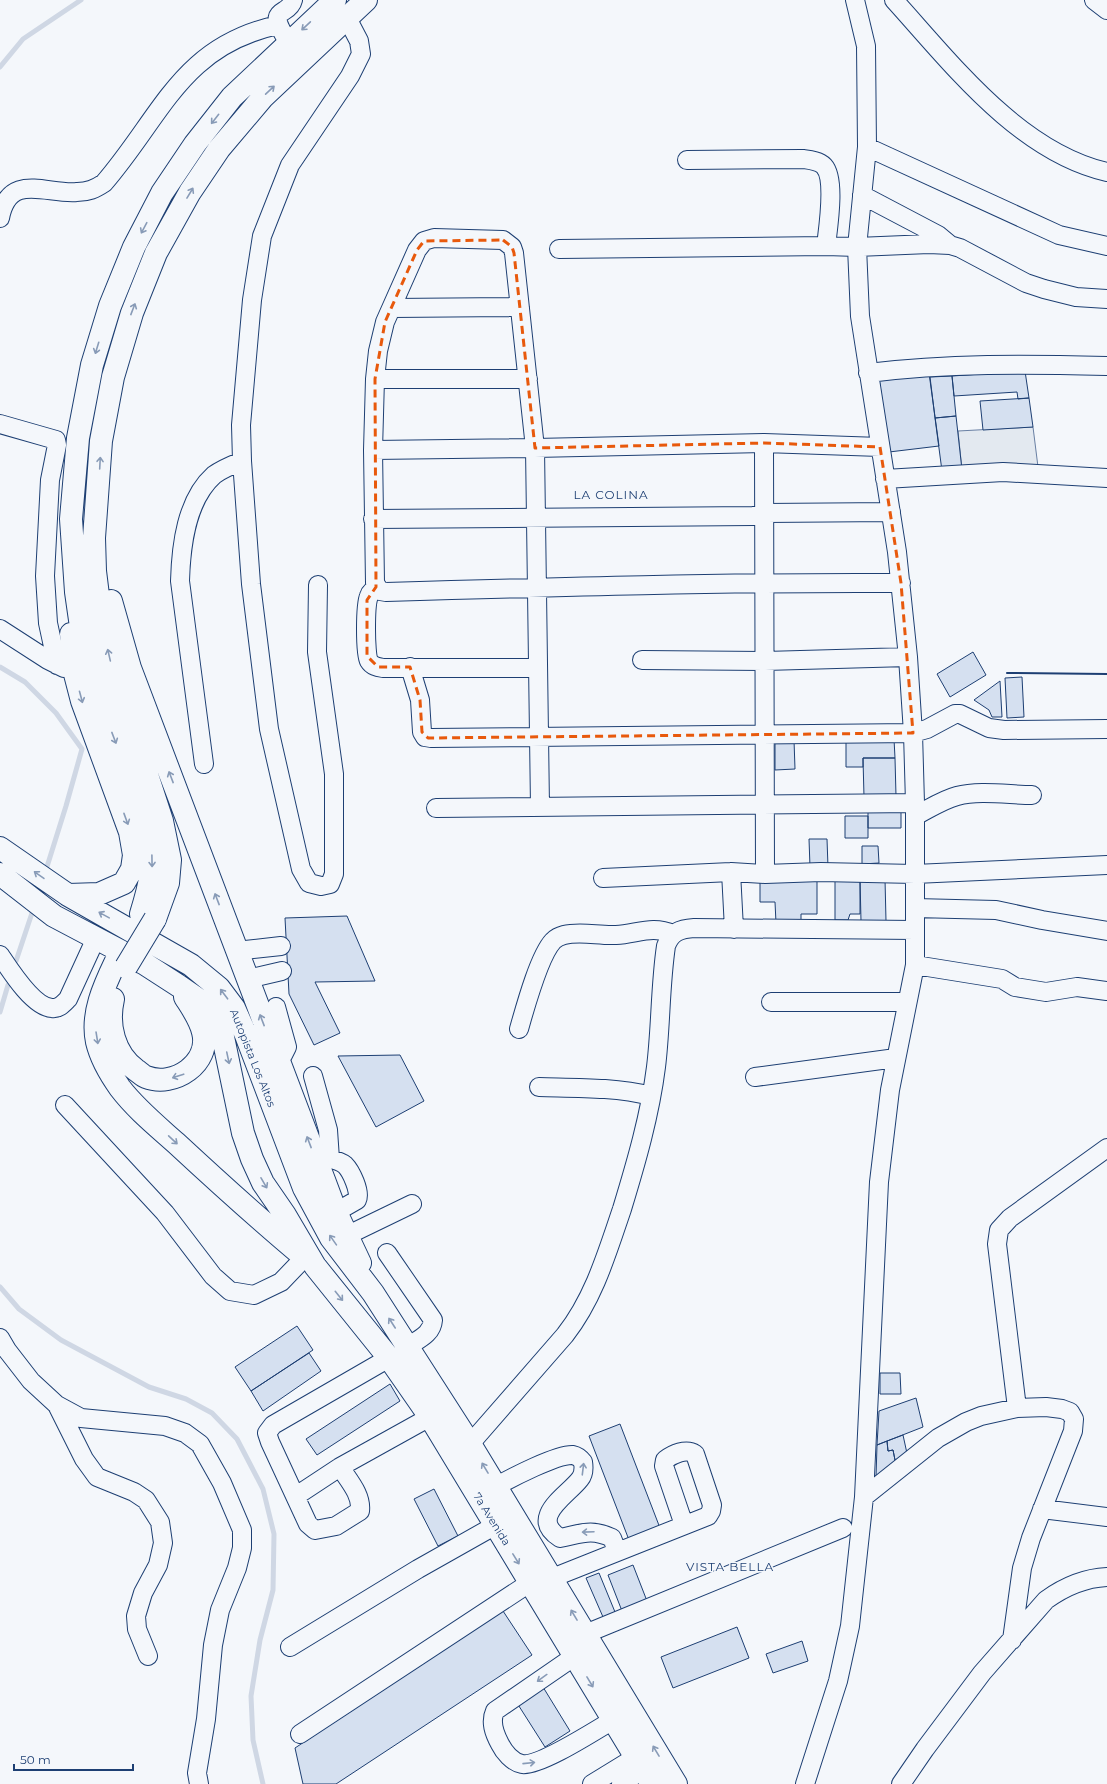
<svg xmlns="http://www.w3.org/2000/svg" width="1107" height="1784" font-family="Montserrat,sans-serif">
<rect width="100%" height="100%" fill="#f4f7fb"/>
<path fill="#e3e9f0" stroke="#687fa3" d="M 1033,427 L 1038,467 L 962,470 L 958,431 Z"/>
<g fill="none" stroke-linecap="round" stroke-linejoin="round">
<path stroke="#cfd7e4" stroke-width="5" d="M 0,67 L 23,39 L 81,0
M 0,667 L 25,682 L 56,713 L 82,749 L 66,806 L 45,873
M 16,961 L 34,907
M 0,1012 L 8,985
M 0,1287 L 19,1309 L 61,1340 L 149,1387 L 186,1399 L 212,1413 L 237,1439 L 263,1489 L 274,1534 L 273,1590 L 260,1640 L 251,1696 L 253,1740 L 263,1784"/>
</g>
<path fill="#d5e0f0" stroke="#1d3f73" d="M 1025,371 L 1029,398 L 1018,399 L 1017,392 L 954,396 L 952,376 Z
M 929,373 L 939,446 L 889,452 L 879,378 Z
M 952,376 L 956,416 L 935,418 L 930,377 Z
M 1029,398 L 1033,427 L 983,430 L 980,401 Z
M 956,416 L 962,470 L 942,471 L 935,418 Z
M 973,652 L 986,675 L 950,697 L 937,674 Z
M 1022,677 L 1024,717 L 1007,718 L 1005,678 Z
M 1000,681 L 1002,717 L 992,717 L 989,710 L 974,700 Z
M 846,739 L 894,739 L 895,758 L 863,758 L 863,767 L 846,767 Z
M 794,740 L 795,769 L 775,770 L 775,741 Z
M 863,758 L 895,758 L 896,796 L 864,797 Z
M 868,809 L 901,810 L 901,828 L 868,828 Z
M 845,816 L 868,816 L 868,838 L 845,838 Z
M 809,839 L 827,839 L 828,867 L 810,867 Z
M 862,846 L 878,846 L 879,863 L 862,864 Z
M 817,878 L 817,914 L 801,914 L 801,922 L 776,923 L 775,902 L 760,902 L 760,879 Z
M 835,879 L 860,879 L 860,914 L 850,914 L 848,920 L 835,920 Z
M 860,879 L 885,879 L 886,921 L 861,921 Z
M 347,916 L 375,981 L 315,982 L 340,1033 L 314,1045 L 289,994 L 285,918 Z
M 400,1055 L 424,1101 L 376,1127 L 338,1056 Z
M 297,1326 L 313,1350 L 251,1391 L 235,1367 Z
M 309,1353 L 321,1371 L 263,1411 L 251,1391 Z
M 880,1373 L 900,1373 L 901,1394 L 880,1394 Z
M 390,1384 L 400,1401 L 317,1455 L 306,1439 Z
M 916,1398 L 923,1427 L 877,1445 L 879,1411 Z
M 620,1424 L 660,1528 L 629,1540 L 589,1436 Z
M 903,1435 L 908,1458 L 896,1465 L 893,1450 L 888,1451 L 887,1441 Z
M 887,1441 L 888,1451 L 893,1450 L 896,1465 L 876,1477 L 877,1445 Z
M 434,1489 L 458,1536 L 438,1546 L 414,1499 Z
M 633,1565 L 647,1601 L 622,1611 L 608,1575 Z
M 599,1573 L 615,1612 L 603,1617 L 586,1578 Z
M 503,1611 L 532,1655 L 336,1784 L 303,1784 L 295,1748 Z
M 737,1627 L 749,1658 L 673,1688 L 661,1657 Z
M 802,1641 L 808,1661 L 773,1673 L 766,1654 Z
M 543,1687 L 570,1731 L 545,1747 L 517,1703 Z"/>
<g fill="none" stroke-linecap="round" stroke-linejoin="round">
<g stroke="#1d3f73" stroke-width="20">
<path id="minor" d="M 894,0 C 952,64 1019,152 1107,172
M 1094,0 L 1107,10
M 284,35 C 267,6 289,17 293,0
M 867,147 L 1059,235 L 1107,246
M 687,160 L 803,159 C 810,160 819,161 824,166 C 836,179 828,228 826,246
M 862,195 L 938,235 L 950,245
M 0,218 C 9,171 47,195 77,192 C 88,192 95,189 104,183 C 162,116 181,46 278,25
M 559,249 L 826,246 L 857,247 L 929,244 L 950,245 L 960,248 L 1026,283 L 1044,289 L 1076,297 L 1107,299
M 392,308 L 520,307
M 868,373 C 948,363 1027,364 1107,366
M 375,379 L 528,379
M 0,424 L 56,440 L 57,445 L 50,480 L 45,576 L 48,623 L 57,665
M 764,443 L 765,874
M 373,450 L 535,448 L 764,443 L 880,447
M 885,479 L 1003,472 L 1107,478
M 373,519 L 754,516 L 765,513 L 891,512
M 318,585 L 317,652 L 334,774 L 334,874 L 330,884 L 321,886 L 309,883 L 301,869 L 269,729 L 251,584 L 242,461 L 241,425 L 252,300 L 262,236 L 290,165 L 350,76 L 361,54 L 359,41 L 347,18
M 377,589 C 373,590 370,592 369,596 C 365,605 365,654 369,661 C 372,666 377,667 383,668 L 538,668
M 0,629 L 48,660 L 64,668
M 642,660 L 765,661 L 908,657
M 410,667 L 420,700 L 422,732 L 425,737 L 431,738 L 913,733 L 927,729 L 955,714 L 960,714 L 989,728 L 1004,730 L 1107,729
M 204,764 L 180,581 C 181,546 186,500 214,475 C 222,469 232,465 242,461
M 540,807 L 535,448 L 514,253 L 512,247 L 503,240 L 434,238 L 424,241 L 417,250 L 385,322 L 378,351 L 375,379 L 373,450 L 375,583 L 380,591 L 386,592 C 557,587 729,582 901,583
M 436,808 L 915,803
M 915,816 C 929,809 942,800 957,796 C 979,790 1010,795 1032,795
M 731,872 L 734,929
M 603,878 L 731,872 L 765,874 L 821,872 L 915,874 L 1107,865
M 915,908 L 996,910 L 1042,920 L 1107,931
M 236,951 L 281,946
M 0,955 C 10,970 33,1007 52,1008 C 59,1009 63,1004 68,999 L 96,938
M 915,965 L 1002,979 L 1015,987 L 1046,992 L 1077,987 L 1107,991
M 247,979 L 282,971
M 771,1002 L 907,1002
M 276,1007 L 287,1047 L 283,1055 L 276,1057
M 519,1029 C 525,1008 539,956 553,941 C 556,938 560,936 564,935 C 581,931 599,936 616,935 C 637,934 652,925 673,934
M 313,1076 L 328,1130 L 330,1159
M 755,1077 L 896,1058
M 539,1087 C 576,1088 615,1087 651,1096
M 65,1105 L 165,1213 L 213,1276 L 230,1291 L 254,1295 L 281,1282 L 305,1257
M 317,1163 L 330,1159 C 335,1160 340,1161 345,1165 C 351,1171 361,1192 357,1200 L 336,1212
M 348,1235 L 412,1204
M 387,1253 L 433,1320 C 432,1334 419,1339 407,1347
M 0,1338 L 7,1350 L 31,1381 L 57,1405 L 81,1418 L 165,1426 L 185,1433 L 200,1444 L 222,1483 L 242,1530 L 242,1548 L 237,1568 L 220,1610 L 213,1645 L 206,1719 L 197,1773 L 199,1784
M 57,1405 L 84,1459 L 97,1477 L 134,1492 L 146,1500 L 160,1522 L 163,1543 L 158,1565 L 143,1593 L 136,1616 L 137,1629 L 148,1656
M 1017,1408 L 997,1244 L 999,1230 L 1010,1218 L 1107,1148
M 460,1450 L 470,1444 L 565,1335 C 594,1298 607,1253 622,1209 C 636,1163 650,1115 656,1067 C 661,1027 660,986 666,946 C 671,932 680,929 694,928 L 915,930
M 340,1467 C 349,1481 362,1495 360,1511 L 336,1526 L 315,1530 L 308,1524 L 270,1442 L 267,1433 L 273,1425 L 389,1358
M 495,1487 C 511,1478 557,1454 573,1455 C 578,1456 580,1458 583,1462 C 584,1468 584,1474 580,1479 C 567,1496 528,1517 560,1538 C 581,1534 591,1528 612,1538 L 617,1551
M 296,1496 L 340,1467 L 430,1417
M 864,1497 L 938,1438 L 966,1422 L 981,1416 L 1017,1408 L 1046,1407 L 1062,1409 L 1070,1412 L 1074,1419 L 1073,1431 L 1031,1538 L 1022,1568 L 1012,1640
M 1042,1509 L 1107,1517
M 552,1578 L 708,1516 L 711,1511 L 712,1505 L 695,1454 C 686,1448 673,1454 665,1460 L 664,1466 L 684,1525
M 585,1634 L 843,1528
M 290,1647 L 418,1569 L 496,1525
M 575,1656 L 495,1711 C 490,1722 494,1733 500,1744 C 504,1752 512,1762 522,1764 C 539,1767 596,1730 613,1720
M 300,1734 L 531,1582
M 592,1784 L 636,1757
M 621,1784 L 644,1769
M 805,1784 L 838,1681 L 850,1626 L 864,1497 L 879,1182 L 890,1090 L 915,965 L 915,803 L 913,733 L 908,657 L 897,552 L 860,316 L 857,247 L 867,147 L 866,46 L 855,0
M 901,1784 L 925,1749 L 982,1673 L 1046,1600 C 1064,1587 1085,1578 1107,1577"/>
</g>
<g stroke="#1d3f73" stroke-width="24">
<path id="major" d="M 111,601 L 130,668 L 324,1180 L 336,1212 L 360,1263
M 0,848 L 68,895 L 191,965 L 219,988 L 234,1008 L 246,1035 L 304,1188 L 331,1238 L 373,1293 L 470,1444 L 676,1784
M 0,874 L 54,916 L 145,964 L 179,986 L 205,1004 L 216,1017 L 223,1037 L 243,1133 L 252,1159 L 263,1183 L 285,1215 L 315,1266 L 389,1358 L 430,1417 L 652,1784
M 68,895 L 99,894 L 124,883 L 132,869 L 134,855 L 130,832 L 82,701 L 75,674 L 71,634
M 141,914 C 150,885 155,865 149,834 L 100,701 L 82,634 L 76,592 L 71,519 L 78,438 L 92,365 L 110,306 L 134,247 L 162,193 L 195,144 L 232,97 L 335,0
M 155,919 L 168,883 L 170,860 L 162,821 L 112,667 L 101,620 L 95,571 L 94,538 L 101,441 L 113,377 L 132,313 L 156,253 L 190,192 L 219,149 L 263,97 L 366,0
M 116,961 C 104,986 91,1014 97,1042 C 101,1059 110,1074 120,1088 C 136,1109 157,1126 176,1143 C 218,1182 260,1220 303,1256
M 113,999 C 107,1025 114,1054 136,1070 C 139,1072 143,1076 146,1077 C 174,1088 211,1063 203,1032 C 200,1019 192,1008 185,997"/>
</g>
<use href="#minor" stroke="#f4f7fb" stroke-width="18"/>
<use href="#major" stroke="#f4f7fb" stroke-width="22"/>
<g stroke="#1d3f73" stroke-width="24" stroke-linecap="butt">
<path id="major-bridge" d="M 126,967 L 155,919"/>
</g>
<use href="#major-bridge" stroke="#f4f7fb" stroke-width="22"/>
<path stroke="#1d3f73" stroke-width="2" d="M 1007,673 L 1107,674"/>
</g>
<defs><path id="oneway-shaft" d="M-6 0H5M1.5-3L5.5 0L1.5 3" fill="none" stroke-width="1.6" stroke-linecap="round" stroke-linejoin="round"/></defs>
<g stroke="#889bb7">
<use href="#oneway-shaft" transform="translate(306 26) rotate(137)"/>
<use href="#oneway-shaft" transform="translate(270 90) rotate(-43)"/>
<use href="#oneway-shaft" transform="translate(215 119) rotate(128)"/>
<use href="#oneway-shaft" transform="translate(190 193) rotate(-59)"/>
<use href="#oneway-shaft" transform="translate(144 228) rotate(118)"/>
<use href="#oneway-shaft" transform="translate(133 309) rotate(-69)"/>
<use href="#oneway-shaft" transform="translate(97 348) rotate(107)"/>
<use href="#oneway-shaft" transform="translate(100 463) rotate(-87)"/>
<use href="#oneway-shaft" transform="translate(109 655) rotate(-103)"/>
<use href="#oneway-shaft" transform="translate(81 697) rotate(75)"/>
<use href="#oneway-shaft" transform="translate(114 738) rotate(69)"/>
<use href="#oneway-shaft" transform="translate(171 777) rotate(-111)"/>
<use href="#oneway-shaft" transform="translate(126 819) rotate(70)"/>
<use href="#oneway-shaft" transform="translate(152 861) rotate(89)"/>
<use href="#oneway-shaft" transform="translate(39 875) rotate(-145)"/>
<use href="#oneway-shaft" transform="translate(217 899) rotate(-111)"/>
<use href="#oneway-shaft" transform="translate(104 915) rotate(-151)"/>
<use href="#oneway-shaft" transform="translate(224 994) rotate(-127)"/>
<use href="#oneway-shaft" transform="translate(262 1020) rotate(-111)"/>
<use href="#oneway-shaft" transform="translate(97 1038) rotate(81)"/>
<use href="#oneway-shaft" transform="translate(228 1058) rotate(78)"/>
<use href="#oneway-shaft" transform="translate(178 1076) rotate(162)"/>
<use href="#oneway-shaft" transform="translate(173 1140) rotate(43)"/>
<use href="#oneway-shaft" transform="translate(309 1142) rotate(-111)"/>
<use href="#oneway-shaft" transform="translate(264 1183) rotate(60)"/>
<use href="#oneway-shaft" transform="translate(333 1240) rotate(-125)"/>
<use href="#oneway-shaft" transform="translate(339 1296) rotate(51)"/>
<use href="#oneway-shaft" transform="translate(392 1323) rotate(-123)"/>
<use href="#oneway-shaft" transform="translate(485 1468) rotate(-121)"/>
<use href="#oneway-shaft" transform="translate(583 1469) rotate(-83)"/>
<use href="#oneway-shaft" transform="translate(588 1532) rotate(178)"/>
<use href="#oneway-shaft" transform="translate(516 1559) rotate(58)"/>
<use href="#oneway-shaft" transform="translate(574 1615) rotate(-121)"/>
<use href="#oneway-shaft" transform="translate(542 1678) rotate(144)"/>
<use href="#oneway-shaft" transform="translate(590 1682) rotate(59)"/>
<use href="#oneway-shaft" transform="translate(656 1751) rotate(-121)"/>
<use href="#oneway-shaft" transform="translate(529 1763) rotate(-6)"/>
</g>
<path fill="none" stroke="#e8590c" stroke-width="3" stroke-dasharray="8 5" stroke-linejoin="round" d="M 503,240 L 512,247 L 514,253 L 535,448 L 764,443 L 880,447 L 901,583 L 913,733 L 428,738 L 422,732 L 420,700 L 410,667 L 378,667 L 367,656 L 367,600 L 376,587 L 375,379 L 385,322 L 417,250 L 424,241 Z"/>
<g text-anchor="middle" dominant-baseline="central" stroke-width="3" stroke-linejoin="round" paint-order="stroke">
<g font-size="11" fill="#1d3f73" stroke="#f4f7fb">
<text transform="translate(253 1058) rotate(68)">Autopista Los Altos</text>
<text transform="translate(492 1519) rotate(58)">7a Avenida</text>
</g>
<g font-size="12" letter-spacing="1" fill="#1d3f73" stroke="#f4f7fb">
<text x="611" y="494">LA COLINA</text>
<text x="730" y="1566">VISTA BELLA</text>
</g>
</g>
<path d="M14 1764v6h119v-6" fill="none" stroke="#1d3f73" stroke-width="2"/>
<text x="20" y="1764" font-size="12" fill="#1d3f73" stroke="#f4f7fb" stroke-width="3" paint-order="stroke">50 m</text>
</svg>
